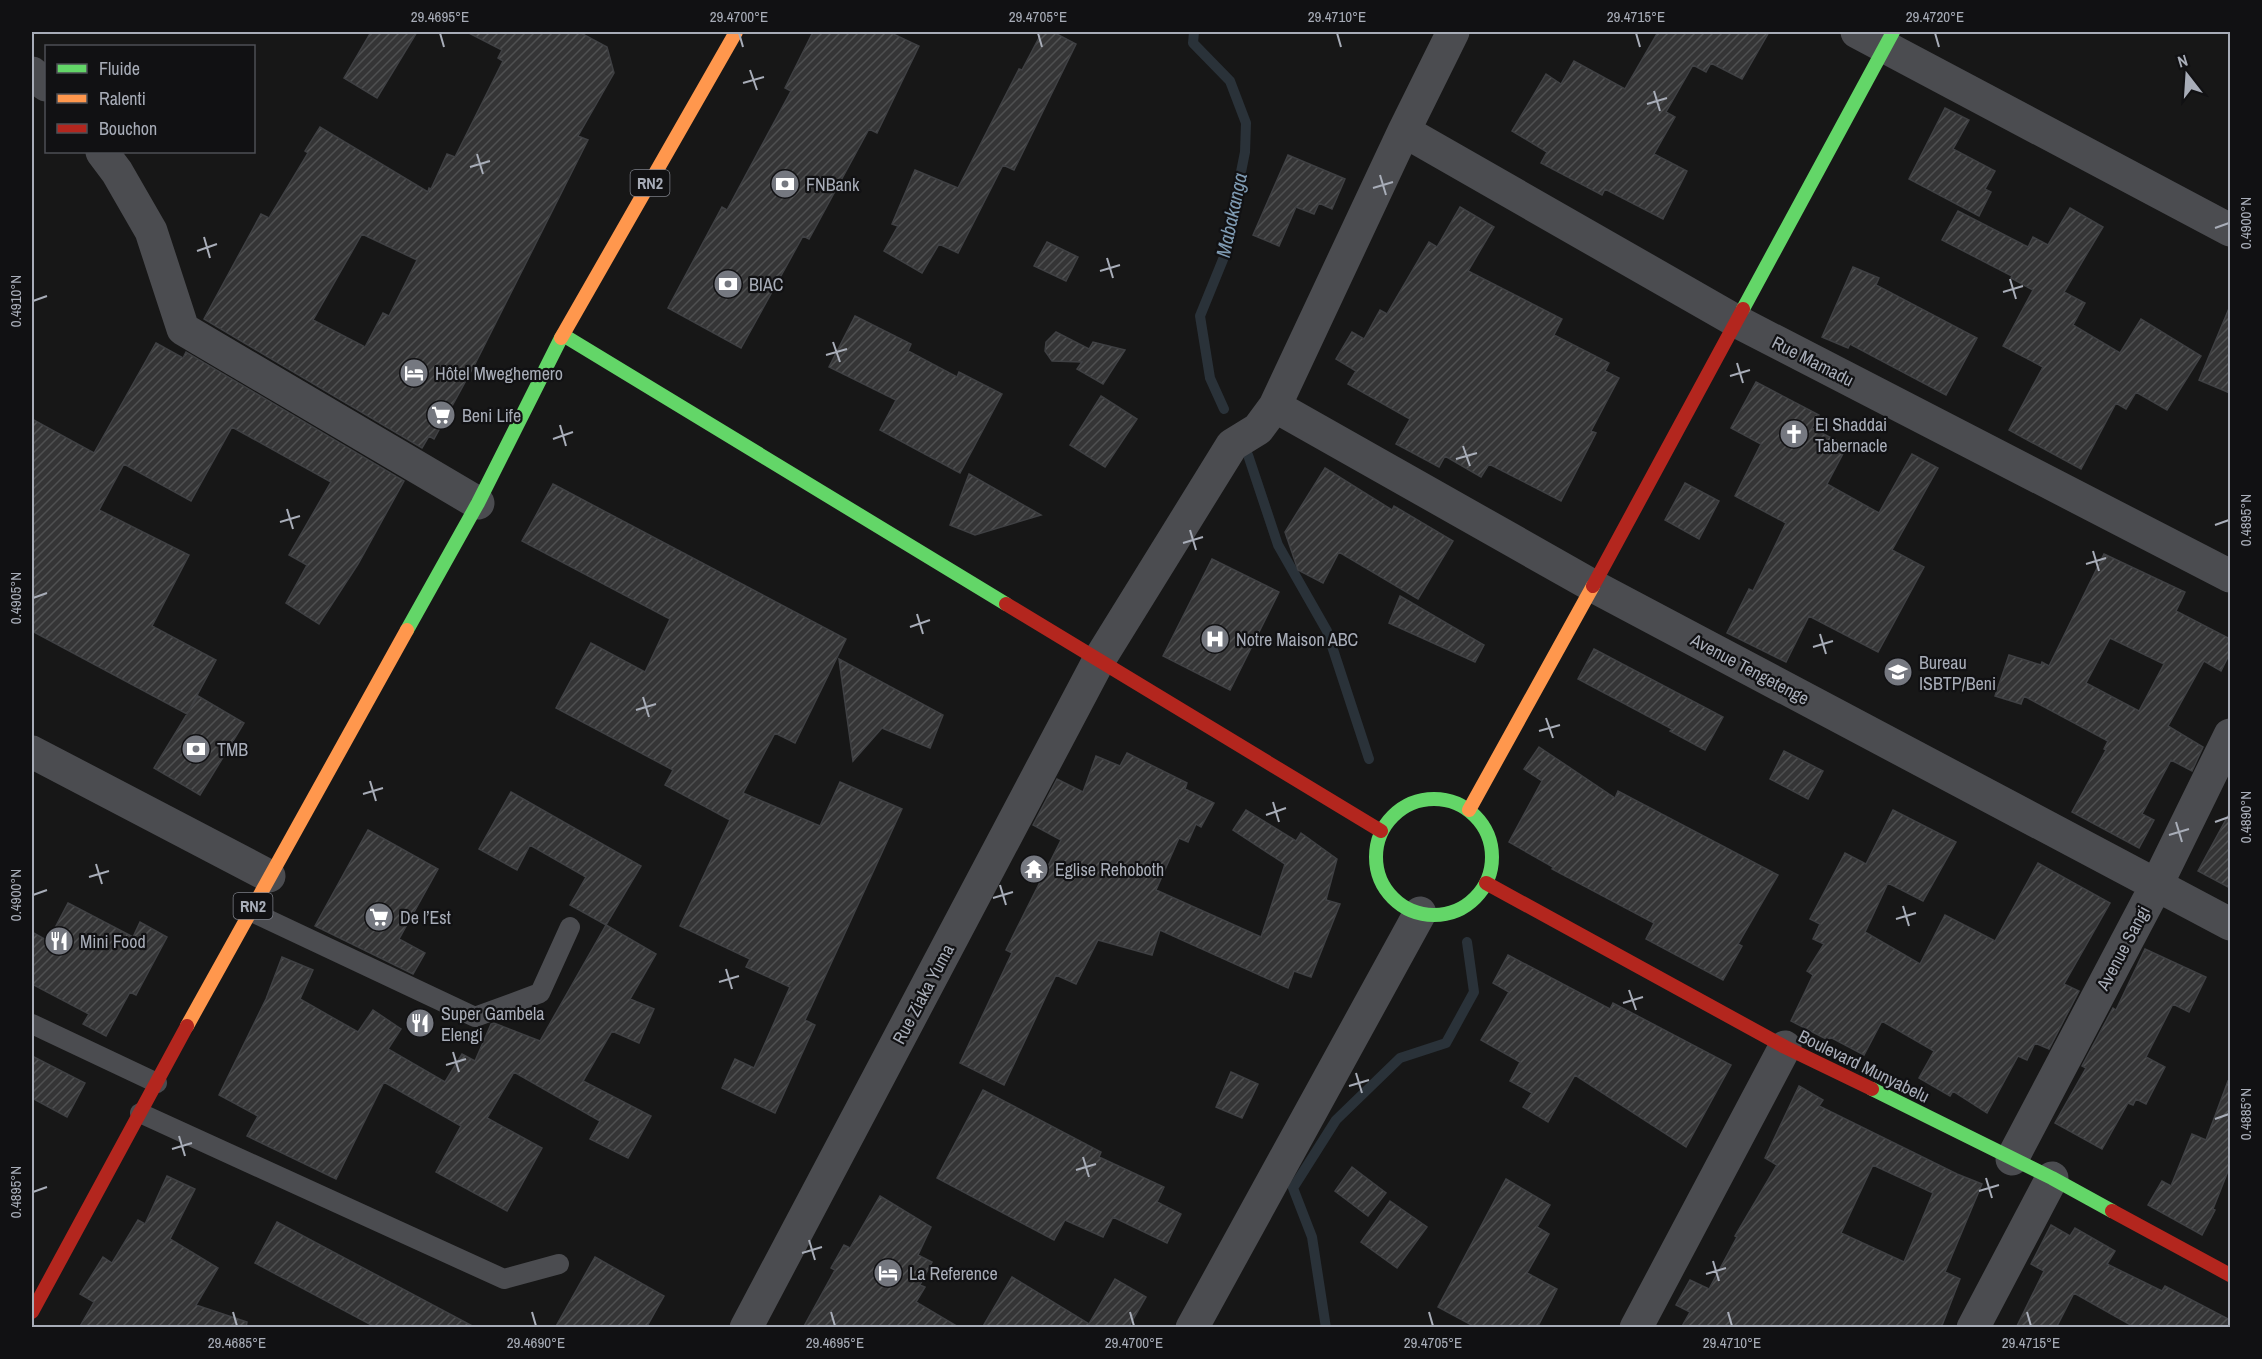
<svg xmlns="http://www.w3.org/2000/svg" width="2262" height="1359" font-family="'Archivo Narrow',sans-serif">
<defs>
<pattern id="building-hatch" width="6" height="6" patternUnits="userSpaceOnUse" patternTransform="scale(1.5)"><rect width="6" height="6" fill="#353536"/><path d="M-1 1l2-2M0 6l6-6M5 7l2-2" fill="none" stroke="#4f5051"/></pattern>
</defs>
<rect width="100%" height="100%" fill="#171717"/>
<g fill="none" stroke-linecap="round" stroke-linejoin="round">
<path stroke="#2a3239" stroke-width="10" d="M 1194,32 L 1193,43 L 1230,81 L 1246,123 L 1245,152 L 1224,257 L 1200,316 L 1210,378 L 1224,409
M 1248,455 L 1278,545 L 1327,631 L 1369,759
M 1326,1328 L 1312,1237 L 1293,1188 L 1336,1120 L 1400,1058 L 1446,1043 L 1474,992 L 1467,942"/>
</g>
<path fill="url(#building-hatch)" stroke="#3f4043" stroke-width="1.5" fill-rule="evenodd" d="M 371,32 L 417,32 L 377,98 L 344,78 Z
M 467,32 L 579,32 L 607,47 L 614,73 L 578,136 L 588,140 L 475,364 L 434,439 L 429,436 L 422,448 L 204,319 L 261,214 L 269,218 L 308,153 L 305,151 L 320,127 L 428,192 L 429,188 L 431,189 L 447,154 L 455,157 L 503,61 L 498,58 L 502,50 ZM 362,234 L 417,260 L 389,316 L 383,313 L 365,347 L 313,320 Z
M 813,32 L 889,32 L 919,46 L 877,133 L 869,129 L 809,239 L 803,236 L 741,348 L 668,308 L 722,207 L 727,210 L 791,91 L 785,88 Z
M 1042,32 L 1053,32 L 1076,44 L 1014,170 L 1003,165 L 958,253 L 939,244 L 922,273 L 884,251 L 898,226 L 892,224 L 915,170 L 958,188 L 1019,69 L 1022,70 Z
M 1658,32 L 1769,32 L 1742,79 L 1711,63 L 1706,72 L 1693,65 L 1666,112 L 1675,117 L 1654,154 L 1687,171 L 1663,219 L 1605,189 L 1602,195 L 1541,163 L 1547,152 L 1512,131 L 1546,74 L 1561,84 L 1574,61 L 1625,89 Z
M 1945,108 L 1969,120 L 1953,149 L 1995,171 L 1985,189 L 1991,192 L 1979,216 L 1909,179 Z
M 1288,155 L 1345,179 L 1332,209 L 1319,203 L 1314,214 L 1296,207 L 1279,246 L 1253,235 Z
M 1460,207 L 1494,227 L 1468,271 L 1562,319 L 1554,335 L 1609,363 L 1605,371 L 1619,378 L 1591,431 L 1596,433 L 1561,501 L 1489,464 L 1481,477 L 1445,456 L 1439,467 L 1396,444 L 1410,419 L 1348,384 L 1356,371 L 1336,359 L 1352,332 L 1364,339 L 1380,310 L 1387,314 L 1429,242 L 1437,247 Z
M 2070,208 L 2103,227 L 2064,292 L 2085,303 L 2073,325 L 2120,353 L 2141,319 L 2201,356 L 2167,410 L 2136,392 L 2126,409 L 2116,403 L 2081,469 L 2009,430 L 2043,367 L 2003,346 L 2033,290 L 2011,278 L 2012,276 L 1942,240 L 1958,211 L 2028,247 L 2033,237 L 2048,245 Z
M 1047,242 L 1078,257 L 1066,281 L 1034,266 Z
M 1853,267 L 1879,278 L 1876,285 L 1977,338 L 1946,395 L 1850,344 L 1848,348 L 1822,337 Z
M 2230,306 L 2230,393 L 2199,380 Z
M 855,316 L 911,344 L 908,351 L 957,377 L 959,372 L 1002,394 L 960,473 L 880,430 L 896,400 L 829,367 Z
M 1056,332 L 1089,349 L 1093,342 L 1125,350 L 1103,384 L 1077,369 L 1082,362 L 1052,361 L 1045,351 L 1046,342 Z
M 156,343 L 183,358 L 186,352 L 404,481 L 358,564 L 319,624 L 286,603 L 307,565 L 289,555 L 331,482 L 232,427 L 191,501 L 124,464 L 99,510 L 189,555 L 152,626 L 216,660 L 187,714 L 32,631 L 32,419 L 94,453 Z
M 1756,382 L 1819,415 L 1812,428 L 1847,446 L 1827,484 L 1879,513 L 1912,454 L 1938,468 L 1892,550 L 1924,567 L 1878,652 L 1809,616 L 1786,662 L 1727,633 L 1749,589 L 1753,591 L 1786,523 L 1735,496 L 1761,444 L 1731,428 Z
M 1101,396 L 1137,419 L 1105,467 L 1070,445 Z
M 1325,468 L 1392,510 L 1394,506 L 1453,541 L 1418,599 L 1339,552 L 1323,583 L 1298,570 L 1285,532 Z
M 969,474 L 1041,515 L 975,535 L 950,525 Z
M 1685,483 L 1719,501 L 1699,539 L 1665,520 Z
M 553,484 L 846,639 L 795,743 L 775,733 L 743,793 L 820,826 L 840,782 L 902,809 L 805,1020 L 815,1025 L 775,1113 L 722,1088 L 735,1059 L 754,1068 L 790,987 L 746,967 L 750,959 L 680,926 L 730,820 L 665,785 L 673,770 L 556,708 L 591,643 L 645,672 L 670,619 L 522,541 Z
M 2104,554 L 2185,592 L 2176,611 L 2230,639 L 2230,653 L 2221,671 L 2204,661 L 2168,726 L 2203,747 L 2192,771 L 2171,760 L 2142,814 L 2154,820 L 2139,848 L 2072,812 L 2106,750 L 2104,749 L 2108,741 L 2024,696 L 2021,704 L 1995,696 L 2009,655 L 2041,665 L 2042,662 L 2049,666 ZM 2110,638 L 2164,664 L 2139,711 L 2086,683 Z
M 1212,559 L 1279,592 L 1230,690 L 1163,656 Z
M 1400,596 L 1484,645 L 1475,662 L 1389,623 Z
M 1594,649 L 1723,717 L 1705,750 L 1670,731 L 1672,729 L 1578,679 Z
M 839,659 L 943,715 L 930,748 L 882,728 L 853,761 Z
M 198,696 L 244,723 L 200,795 L 154,768 Z
M 1539,747 L 1615,798 L 1618,791 L 1778,875 L 1738,944 L 1742,946 L 1723,980 L 1646,939 L 1654,923 L 1552,869 L 1553,867 L 1509,842 L 1542,781 L 1524,769 Z
M 1784,751 L 1823,771 L 1808,799 L 1770,779 Z
M 1127,753 L 1187,783 L 1185,789 L 1214,803 L 1201,827 L 1196,824 L 1188,842 L 1179,838 L 1156,890 L 1261,937 L 1285,864 L 1233,830 L 1246,810 L 1296,841 L 1301,833 L 1337,859 L 1326,900 L 1340,904 L 1311,977 L 1294,971 L 1288,988 L 1160,930 L 1152,955 L 1098,940 L 1076,984 L 1056,975 L 1004,1085 L 960,1063 L 1012,953 L 1006,950 L 1061,840 L 1033,825 L 1057,779 L 1083,792 L 1096,756 L 1120,766 Z
M 511,792 L 641,866 L 606,925 L 570,905 L 586,877 L 530,845 L 517,870 L 479,849 Z
M 1893,810 L 1956,842 L 1923,901 L 1888,883 L 1865,932 L 1920,964 L 1945,915 L 1995,941 L 2038,863 L 2110,903 L 2064,984 L 2079,991 L 2049,1049 L 2035,1043 L 2027,1060 L 2018,1056 L 1987,1113 L 1953,1091 L 1950,1096 L 1919,1078 L 1934,1051 L 1882,1021 L 1864,1055 L 1830,1037 L 1828,1040 L 1791,1021 L 1813,975 L 1807,971 L 1824,944 L 1813,939 L 1820,924 L 1810,919 L 1845,853 L 1866,864 Z
M 2230,812 L 2230,888 L 2198,871 Z
M 368,830 L 438,869 L 399,939 L 425,953 L 413,974 L 315,926 Z
M 68,903 L 133,937 L 140,922 L 167,937 L 136,995 L 130,992 L 106,1036 L 83,1024 L 89,1014 L 32,984 L 32,932 L 48,941 Z
M 606,925 L 656,954 L 630,999 L 654,1009 L 639,1043 L 612,1031 L 583,1081 L 651,1116 L 628,1158 L 590,1139 L 600,1121 L 514,1072 L 487,1118 L 542,1148 L 507,1211 L 436,1172 L 461,1126 L 384,1082 L 336,1179 L 247,1136 L 258,1116 L 219,1095 L 266,999 L 282,957 L 313,970 L 300,999 L 358,1032 L 373,1010 L 401,1029 L 388,1049 L 445,1082 L 462,1054 L 475,1061 L 491,1024 L 494,1023 L 540,1041 Z
M 2145,949 L 2206,977 L 2189,1012 L 2173,1004 L 2146,1057 L 2165,1067 L 2146,1104 L 2136,1099 L 2133,1105 L 2128,1103 L 2102,1149 L 2055,1123 L 2086,1068 L 2082,1066 L 2113,1008 L 2116,1010 Z
M 1508,955 L 1610,1009 L 1613,1003 L 1731,1065 L 1686,1147 L 1575,1075 L 1548,1122 L 1523,1107 L 1532,1093 L 1510,1081 L 1520,1062 L 1481,1040 L 1509,992 L 1493,983 Z
M 32,1056 L 85,1083 L 67,1117 L 32,1098 Z
M 1231,1072 L 1258,1084 L 1242,1118 L 1216,1107 Z
M 2228,1081 L 2230,1082 L 2230,1166 L 2213,1209 L 2215,1210 L 2202,1235 L 2148,1205 L 2162,1181 L 2171,1186 L 2192,1134 L 2206,1140 Z
M 1799,1086 L 1823,1100 L 1819,1106 L 1957,1174 L 1982,1184 L 1945,1272 L 1960,1279 L 1941,1328 L 1681,1328 L 1690,1312 L 1676,1305 L 1690,1280 L 1709,1289 L 1737,1237 L 1735,1236 L 1777,1165 L 1765,1158 ZM 1873,1165 L 1933,1193 L 1904,1262 L 1841,1233 Z
M 983,1090 L 1101,1152 L 1099,1157 L 1164,1187 L 1157,1202 L 1181,1214 L 1167,1243 L 1113,1217 L 1103,1237 L 1065,1220 L 1054,1240 L 937,1178 Z
M 1352,1167 L 1386,1193 L 1368,1216 L 1335,1191 Z
M 167,1176 L 195,1189 L 170,1239 L 218,1268 L 196,1305 L 247,1322 L 246,1328 L 79,1328 L 94,1302 L 80,1294 L 103,1257 L 112,1263 L 138,1220 L 145,1224 Z
M 1506,1179 L 1550,1205 L 1537,1227 L 1549,1234 L 1527,1273 L 1557,1289 L 1537,1328 L 1477,1328 L 1438,1307 Z
M 880,1196 L 931,1227 L 918,1255 L 932,1262 L 920,1285 L 925,1287 L 916,1302 L 960,1328 L 803,1328 L 835,1270 L 831,1268 L 844,1245 L 850,1248 Z
M 1390,1201 L 1427,1227 L 1397,1268 L 1361,1242 Z
M 277,1222 L 476,1328 L 377,1328 L 255,1263 Z
M 2051,1225 L 2070,1236 L 2075,1228 L 2115,1251 L 2107,1264 L 2162,1291 L 2165,1286 L 2230,1320 L 2230,1328 L 2136,1328 L 2074,1293 L 2056,1328 L 2016,1328 L 2042,1275 L 2044,1271 L 2031,1264 Z
M 595,1257 L 664,1296 L 646,1328 L 555,1328 Z
M 1012,1277 L 1089,1324 L 1115,1279 L 1146,1297 L 1128,1328 L 982,1328 Z"/>
<g fill="none" stroke-linecap="round" stroke-linejoin="round">
<path stroke="#4b4c50" stroke-width="20" d="M 250,911 L 475,1017 L 540,993 L 570,927
M 32,1024 L 157,1083
M 140,1113 L 504,1279 L 559,1264"/>
<path stroke="#4b4c50" stroke-width="33" d="M 1857,32 L 2230,230
M 32,73 L 46,85
M 1404,131 L 1736,321 L 2230,576
M 102,152 L 117,172 L 151,231 L 183,329 L 478,503
M 1275,406 L 1593,586 L 2230,924
M 32,752 L 269,876
M 2012,1159 L 2157,884 L 2230,735
M 746,1328 L 1099,660 L 1232,445 L 1258,429 L 1275,406 L 1404,131 L 1453,32
M 1192,1328 L 1420,913
M 1636,1328 L 1785,1047
M 1973,1328 L 2052,1178"/>
<path stroke="#63d668" stroke-width="14" d="M 1743,309 L 1893,32
M 563,335 L 1006,604
M 407,630 L 478,503 L 561,338
M1376 857a58 58 0 1 1 116 0a58 58 0 1 1-116 0Z
M 1872,1089 L 2052,1178 L 2112,1211"/>
<path stroke="#ff974d" stroke-width="14" d="M 561,338 L 736,32
M 1469,810 L 1593,586
M 187,1026 L 407,630"/>
<path stroke="#b3261e" stroke-width="14" d="M 1593,586 L 1743,309
M 1006,604 L 1381,831
M 1486,883 L 1785,1047 L 1872,1089
M 2112,1211 L 2230,1275
M 32,1312 L 187,1026"/>
</g>
<path fill="none" stroke="#a8adb8" stroke-width="2" d="M 440,33 L 444,47M 739,33 L 743,47M 1038,33 L 1042,47M 1337,33 L 1341,47M 1636,33 L 1640,47M 1935,33 L 1939,47M 750,70 L 757,90M 743,83 L 764,77M 1654,91 L 1660,111M 1647,104 L 1667,98M 477,154 L 483,174M 470,167 L 490,161M 1380,175 L 1386,195M 1373,188 L 1393,182M 2215,228 L 2229,223M 204,237 L 210,258M 197,251 L 217,244M 1107,258 L 1113,278M 1100,271 L 1120,265M 2010,279 L 2016,299M 2003,292 L 2023,286M 33,301 L 47,296M 833,342 L 840,362M 826,355 L 847,349M 1737,363 L 1743,383M 1730,376 L 1750,370M 560,425 L 566,446M 553,439 L 573,432M 1463,446 L 1470,466M 1456,459 L 1477,453M 287,509 L 293,529M 280,522 L 300,516M 2215,525 L 2229,520M 1190,530 L 1196,550M 1183,543 L 1203,537M 2093,551 L 2099,571M 2086,564 L 2106,558M 33,598 L 47,593M 917,614 L 923,634M 910,627 L 930,620M 1820,634 L 1826,654M 1813,647 L 1833,641M 643,697 L 649,717M 636,710 L 656,704M 1546,718 L 1553,738M 1539,731 L 1560,725M 370,781 L 376,801M 363,794 L 383,788M 1273,802 L 1279,822M 1266,815 L 1286,808M 2176,822 L 2182,842M 2215,822 L 2229,817M 2169,835 L 2189,829M 96,864 L 102,884M 89,877 L 109,871M 1000,885 L 1006,905M 33,895 L 47,890M 993,898 L 1013,892M 1903,906 L 1909,926M 1896,919 L 1916,913M 726,969 L 732,989M 719,982 L 739,976M 1629,990 L 1636,1010M 1623,1003 L 1643,997M 453,1052 L 459,1072M 446,1065 L 466,1059M 1356,1073 L 1362,1093M 1349,1086 L 1369,1080M 2215,1119 L 2229,1114M 179,1136 L 185,1156M 172,1149 L 192,1143M 1083,1157 L 1089,1177M 1076,1170 L 1096,1164M 1986,1178 L 1992,1198M 1979,1191 L 1999,1185M 33,1192 L 47,1187M 809,1240 L 815,1260M 802,1253 L 822,1247M 1713,1261 L 1719,1281M 1706,1274 L 1726,1268M 233,1312 L 237,1326M 532,1312 L 536,1326M 831,1312 L 835,1326M 1130,1312 L 1134,1326M 1429,1312 L 1433,1326M 1728,1312 L 1732,1326M 2027,1312 L 2031,1326"/>
<defs>
<g id="bank-disc" transform="scale(1.5)"><circle r="9.5" fill="#757880" stroke="#111113"/><path d="M-6-4H6V4H-6ZM0-2.3a2.3 2.3 0 1 0 0 4.6a2.3 2.3 0 1 0 0-4.6Z" fill="#fff"/></g>
<g id="hotel-disc" transform="scale(1.5)"><circle r="9.5" fill="#757880" stroke="#111113"/><path d="M-6-4.5h1.5V1H6V5H4.5V3h-9V5H-6ZM-4 0a1.8 1.8 0 1 1 3.6 0ZM.5 0V-2.5h3Q6-2.5 6 0Z" fill="#fff"/></g>
<g id="supermarket-disc" transform="scale(1.5)"><circle r="9.5" fill="#757880" stroke="#111113"/><path d="M-6-5.5h2.5l.6 2H6L4.5 2H-2.5L-4.4-4H-6ZM-1.5 3.2a1.3 1.3 0 1 0 .1 0ZM3 3.2a1.3 1.3 0 1 0 .1 0Z" fill="#fff"/></g>
<g id="church-disc" transform="scale(1.5)"><circle r="9.5" fill="#757880" stroke="#111113"/><path d="M-1.2-6h2.4v3.5h3.3v2.4h-3.3V6h-2.4V-.1h-3.3v-2.4h3.3Z" fill="#fff"/></g>
<g id="hospital-disc" transform="scale(1.5)"><circle r="9.5" fill="#757880" stroke="#111113"/><path d="M-5-5h3v3.5h4V-5h3V5h-3V1.5h-4V5h-3Z" fill="#fff"/></g>
<g id="university-disc" transform="scale(1.5)"><circle r="9.5" fill="#757880" stroke="#111113"/><path d="M0-5L7-2L0 1L-7-2ZM-4 1L0 2.5L4 1V4Q0 6-4 4Z" fill="#fff"/></g>
<g id="temple-disc" transform="scale(1.5)"><circle r="9.5" fill="#757880" stroke="#111113"/><path d="M0-6L5-2H3V0L6.5 2.5H4V6H1.5V3h-3V6H-4V2.5H-6.5L-3 0V-2H-5Z" fill="#fff"/></g>
<g id="restaurant-disc" transform="scale(1.5)"><circle r="9.5" fill="#757880" stroke="#111113"/><path d="M-5-6h1v4h1v-4h1v4h1v-4h1v5L-1.5 .5V6h-2V.5L-5-1ZM5-6V6H3V1.5H1.5Q1.5-4 5-6Z" fill="#fff"/></g>
</defs>
<g fill-rule="evenodd">
<use href="#bank-disc" x="785" y="184"/>
<use href="#bank-disc" x="728" y="284"/>
<use href="#hotel-disc" x="414" y="373"/>
<use href="#supermarket-disc" x="441" y="415"/>
<use href="#church-disc" x="1794" y="434"/>
<use href="#hospital-disc" x="1215" y="639"/>
<use href="#university-disc" x="1898" y="672"/>
<use href="#bank-disc" x="196" y="749"/>
<use href="#temple-disc" x="1034" y="869"/>
<use href="#supermarket-disc" x="379" y="917"/>
<use href="#restaurant-disc" x="59" y="941"/>
<use href="#restaurant-disc" x="420" y="1023"/>
<use href="#hotel-disc" x="888" y="1273"/>
</g>
<g text-anchor="middle" dominant-baseline="central" stroke-width="4.5" stroke-linejoin="round" paint-order="stroke">
<g fill="#111113" stroke="#7b7e86" stroke-width="1.5">
<rect x="630.5" y="170" width="39" height="26" rx="4.5"/>
<rect x="233.5" y="893" width="39" height="26" rx="4.5"/>
</g>
<g font-size="16" font-weight="bold" fill="#a8adb8">
<text x="650" y="183">RN2</text>
<text x="253" y="906">RN2</text>
</g>
<g font-size="18" fill="#a8adb8" stroke="#111113" text-anchor="start">
<text x="806" y="184">FNBank</text>
<text x="749" y="284">BIAC</text>
<text x="435" y="373">Hôtel Mweghemero</text>
<text x="462" y="415">Beni Life</text>
<text x="1815" y="424">El Shaddai<tspan x="1815" dy="21">Tabernacle</tspan></text>
<text x="1236" y="639">Notre Maison ABC</text>
<text x="1919" y="662">Bureau<tspan x="1919" dy="21">ISBTP/Beni</tspan></text>
<text x="217" y="749">TMB</text>
<text x="1055" y="869">Eglise Rehoboth</text>
<text x="400" y="917">De l’Est</text>
<text x="80" y="941">Mini Food</text>
<text x="441" y="1013">Super Gambela<tspan x="441" dy="21">Elengi</tspan></text>
<text x="909" y="1273">La Reference</text>
</g>
<g font-size="18" fill="#a8adb8" stroke="#111113">
<text transform="translate(1813 361) rotate(27)">Rue Mamadu</text>
<text transform="translate(1750 669) rotate(28)">Avenue Tengetenge</text>
<text transform="translate(2123 948) rotate(-62)">Avenue Sangi</text>
<text transform="translate(923 994) rotate(-62)">Rue Ziaka Yuma</text>
<text transform="translate(1864 1066) rotate(26)">Boulevard Munyabelu</text>
</g>
<g font-size="20" font-style="italic" fill="#7f9bb3" stroke="#111113">
<text transform="translate(1231 215) rotate(-78)">Mabakanga</text>
</g>
</g>
<rect width="2262" height="1359" fill="none" stroke="#111113" stroke-width="66"/>
<rect x="45" y="45" width="210" height="108" fill="#111113" stroke="#4d4f55" stroke-width="1.5"/>
<rect x="57" y="64" width="30" height="9" fill="#63d668" stroke="#4d4f55" stroke-width="1.5"/>
<text x="99" y="75" font-size="18" fill="#a8adb8">Fluide</text>
<rect x="57" y="94" width="30" height="9" fill="#ff974d" stroke="#4d4f55" stroke-width="1.5"/>
<text x="99" y="105" font-size="18" fill="#a8adb8">Ralenti</text>
<rect x="57" y="124" width="30" height="9" fill="#b3261e" stroke="#4d4f55" stroke-width="1.5"/>
<text x="99" y="135" font-size="18" fill="#a8adb8">Bouchon</text>
<g transform="translate(2187 75) rotate(343)" stroke="#111113" stroke-width="4.5" paint-order="stroke">
<path d="M0-4.5L10 22L0 15L-10 22Z" fill="#a8adb8"/>
<text y="-9" font-size="16" font-weight="bold" text-anchor="middle" fill="#a8adb8">N</text>
</g>
<rect x="33" y="33" width="2196" height="1293" fill="none" stroke="#a8adb8" stroke-width="2"/>
<g font-size="15" text-anchor="middle" fill="#a8adb8">
<text x="440" y="22">29.4695°E</text>
<text x="739" y="22">29.4700°E</text>
<text x="1038" y="22">29.4705°E</text>
<text x="1337" y="22">29.4710°E</text>
<text x="1636" y="22">29.4715°E</text>
<text x="1935" y="22">29.4720°E</text>
<text transform="translate(2246 223) rotate(-90)" y="5">0.4900°N</text>
<text transform="translate(16 301) rotate(-90)" y="5">0.4910°N</text>
<text transform="translate(2246 520) rotate(-90)" y="5">0.4895°N</text>
<text transform="translate(16 598) rotate(-90)" y="5">0.4905°N</text>
<text transform="translate(2246 817) rotate(-90)" y="5">0.4890°N</text>
<text transform="translate(16 895) rotate(-90)" y="5">0.4900°N</text>
<text transform="translate(2246 1114) rotate(-90)" y="5">0.4885°N</text>
<text transform="translate(16 1192) rotate(-90)" y="5">0.4895°N</text>
<text x="237" y="1348">29.4685°E</text>
<text x="536" y="1348">29.4690°E</text>
<text x="835" y="1348">29.4695°E</text>
<text x="1134" y="1348">29.4700°E</text>
<text x="1433" y="1348">29.4705°E</text>
<text x="1732" y="1348">29.4710°E</text>
<text x="2031" y="1348">29.4715°E</text>
</g>
</svg>
